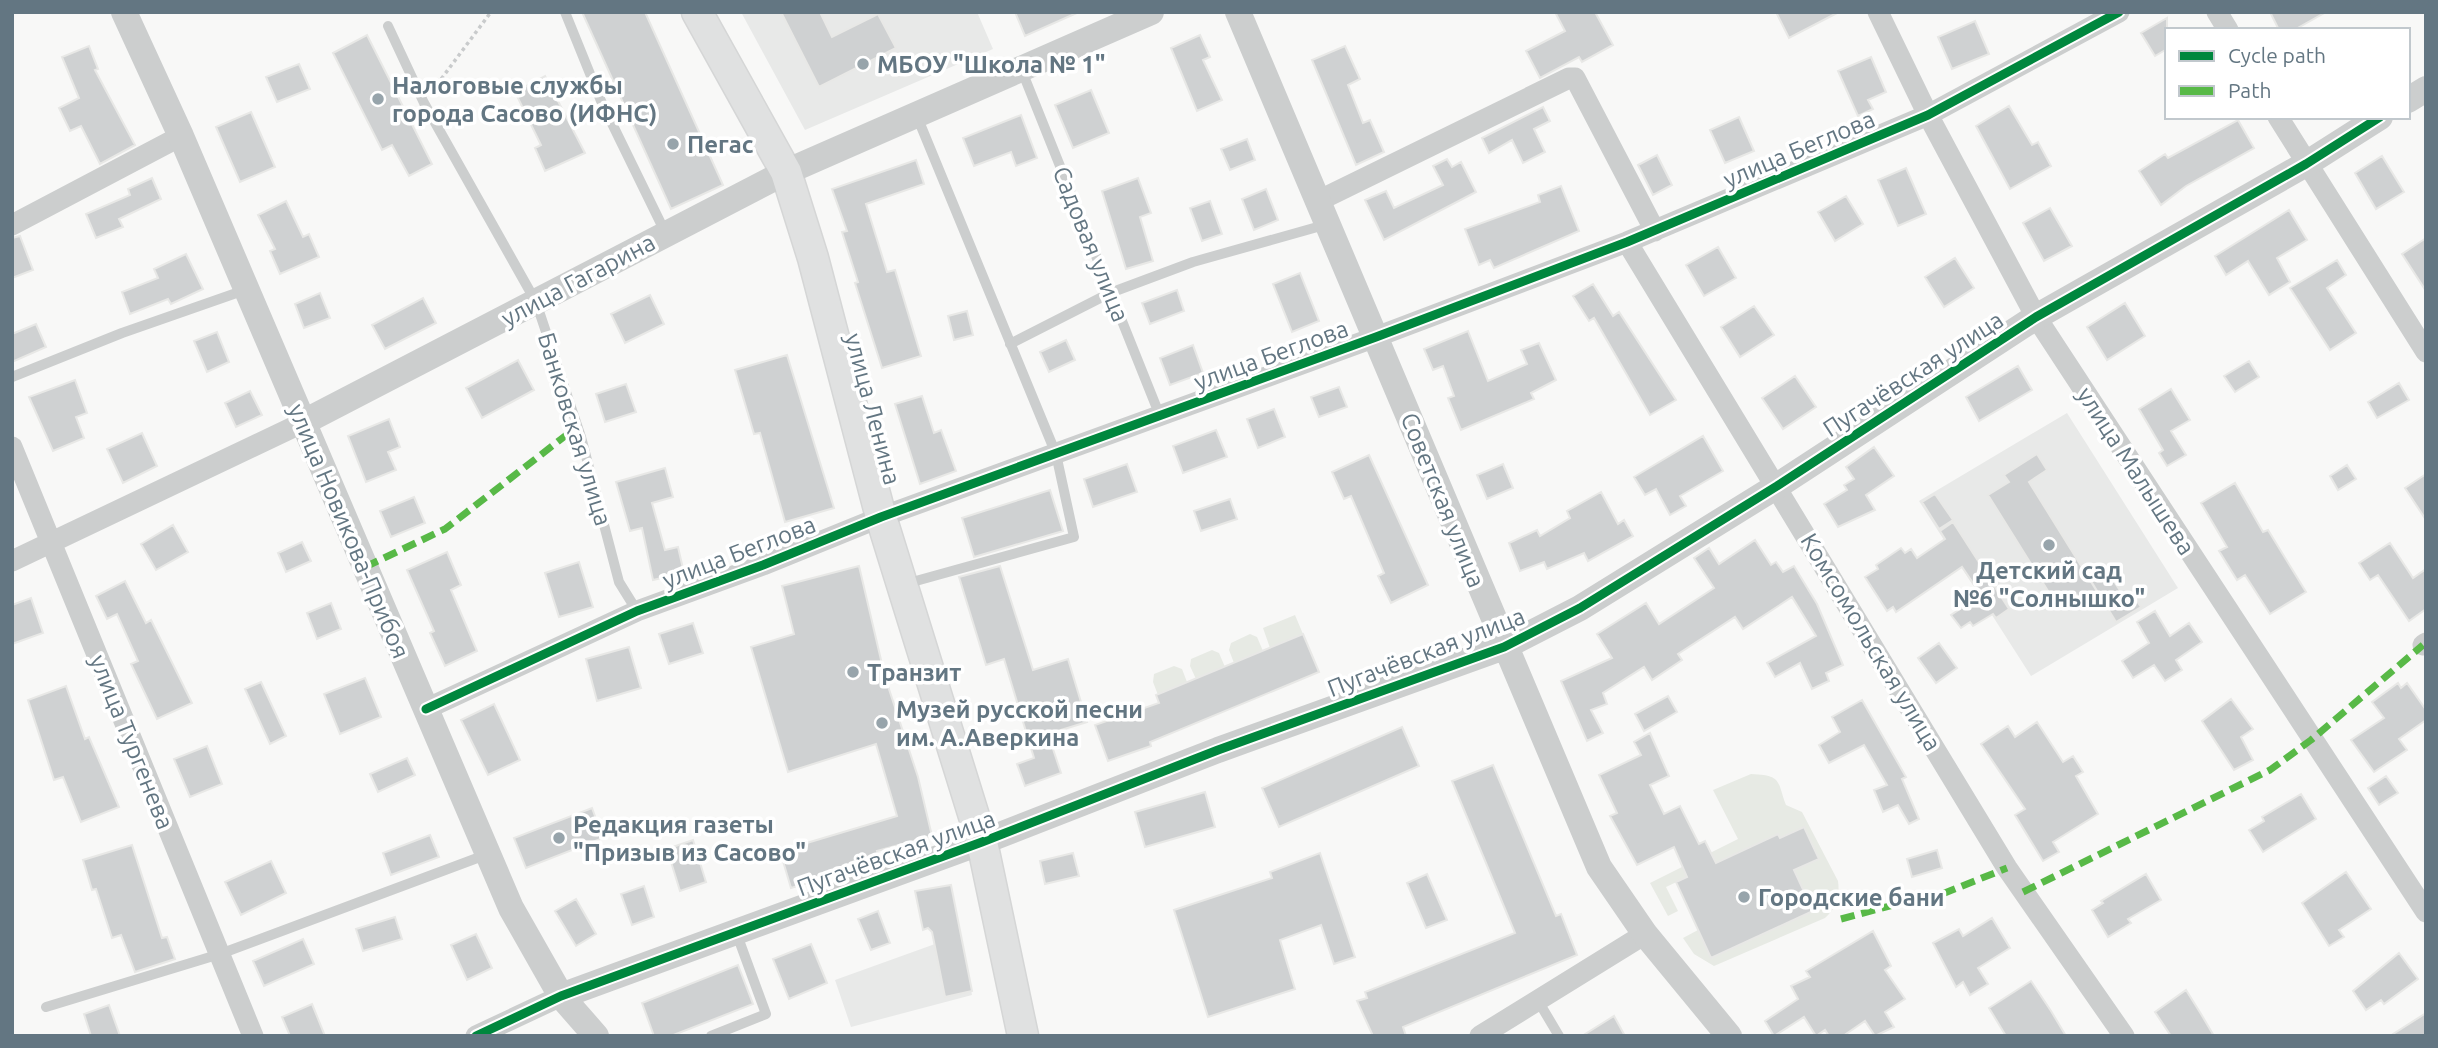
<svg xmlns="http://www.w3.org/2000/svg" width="2438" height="1048" font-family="Ubuntu,sans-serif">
<rect width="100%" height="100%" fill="#f8f8f7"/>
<path fill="#e8e9e8" d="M 741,12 L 977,12 L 993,49 L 805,130 Z
M 2067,413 L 2178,588 L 2031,676 L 1919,501 Z
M 960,935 L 972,995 L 851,1027 L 835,980 Z"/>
<path fill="#e7eae4" d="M 1295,615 L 1303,634 L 1270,648 L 1263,628 Z
M 1250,634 L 1257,637 L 1263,651 L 1234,663 L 1229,650 L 1231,643 Z
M 1212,650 L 1219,653 L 1225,667 L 1196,679 L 1190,666 L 1191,659 Z
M 1174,666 L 1182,669 L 1187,682 L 1158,695 L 1153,682 L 1154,674 Z
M 1751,774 C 1783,775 1777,782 1786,805 L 1802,812 L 1838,881 C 1840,896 1837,908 1825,918 L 1714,966 L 1694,954 L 1683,938 L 1698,930 L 1711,958 L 1813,911 L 1794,870 L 1819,859 L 1804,827 L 1780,838 L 1778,834 L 1666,887 L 1678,911 L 1668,916 L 1650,883 L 1738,839 L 1713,790 Z"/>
<path fill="#cfd1d2" stroke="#e8e8e6" stroke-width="2" d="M 582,12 L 645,12 L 723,185 L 671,209 Z
M 781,12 L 820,12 L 832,37 L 878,14 L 896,48 L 819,87 Z
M 1015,12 L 1079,12 L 1025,36 Z
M 1555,12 L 1595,12 L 1613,45 L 1582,62 L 1579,57 L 1540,78 L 1526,51 L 1565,31 Z
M 1776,12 L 1839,12 L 1789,38 Z
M 2270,12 L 2326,12 L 2294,30 L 2279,30 Z
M 2167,18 L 2167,49 L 2155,56 L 2141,33 Z
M 1975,21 L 1989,54 L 1952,69 L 1938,37 Z
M 367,35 L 432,164 L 409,176 L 392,145 L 382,150 L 333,53 Z
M 1200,35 L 1210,57 L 1203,60 L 1222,100 L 1197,111 L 1171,48 Z
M 89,46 L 98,69 L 95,70 L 135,145 L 100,164 L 81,126 L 70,131 L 59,108 L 79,98 L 62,57 Z
M 1345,46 L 1360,79 L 1348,85 L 1363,123 L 1370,120 L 1384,152 L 1356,165 L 1312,60 Z
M 1871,57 L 1886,92 L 1868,100 L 1873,109 L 1858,116 L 1838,71 Z
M 299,64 L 310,89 L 277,102 L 266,77 Z
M 545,76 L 585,153 L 545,171 L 535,148 L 541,145 L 515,92 Z
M 1091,90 L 1109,133 L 1073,148 L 1055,105 Z
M 2009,106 L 2032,145 L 2038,142 L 2051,166 L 2010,189 L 1976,126 Z
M 1543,107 L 1550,121 L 1534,129 L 1545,152 L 1523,163 L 1512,140 L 1489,153 L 1482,138 Z
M 251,112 L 275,167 L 240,182 L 216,127 Z
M 1021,115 L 1037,158 L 1016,166 L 1011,152 L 974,166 L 963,138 Z
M 1739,117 L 1754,151 L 1725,163 L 1710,130 Z
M 2238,120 L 2254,148 L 2186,186 L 2161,205 L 2139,171 L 2165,154 L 2168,158 Z
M 1247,139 L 1255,160 L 1230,170 L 1221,149 Z
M 1657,155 L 1672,185 L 1653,195 L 1638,165 Z
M 2382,156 L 2404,192 L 2376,209 L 2355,173 Z
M 1447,159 L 1452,167 L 1461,162 L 1476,192 L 1384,240 L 1365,200 L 1386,191 L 1394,208 L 1443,185 L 1433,166 Z
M 916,160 L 924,184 L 866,204 L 887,272 L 895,270 L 921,356 L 882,368 L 855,283 L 858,282 L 842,232 L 847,231 L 832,189 Z
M 1906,168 L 1926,214 L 1898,226 L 1878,180 Z
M 152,178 L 161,199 L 119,219 L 123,227 L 96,238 L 86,214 L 130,195 L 128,189 Z
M 1138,178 L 1151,213 L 1140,217 L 1153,261 L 1126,269 L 1102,191 Z
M 1561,186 L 1579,231 L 1494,268 L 1490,260 L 1479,265 L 1465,229 L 1540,202 L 1538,195 Z
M 1266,189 L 1278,220 L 1254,230 L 1242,199 Z
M 1846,196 L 1863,224 L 1835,241 L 1818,212 Z
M 286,201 L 303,237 L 309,234 L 319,257 L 280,274 L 270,251 L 275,249 L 258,215 Z
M 1210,201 L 1222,234 L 1202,241 L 1190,208 Z
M 2050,208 L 2072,246 L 2044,261 L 2023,223 Z
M 2289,210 L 2307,240 L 2277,258 L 2290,282 L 2269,295 L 2248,261 L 2226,275 L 2215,256 Z
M 20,236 L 33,270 L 12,278 L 12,238 Z
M 2426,238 L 2426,291 L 2402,254 Z
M 1718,247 L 1736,278 L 1704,296 L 1686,265 Z
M 186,254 L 203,289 L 171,304 L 168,299 L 130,314 L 122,292 L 158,278 L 154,269 Z
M 1955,258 L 1974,288 L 1944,307 L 1925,277 Z
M 2337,260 L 2346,275 L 2327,288 L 2356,333 L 2330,350 L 2290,288 Z
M 1300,273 L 1319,321 L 1292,332 L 1273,284 Z
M 1593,284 L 1613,316 L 1619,312 L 1676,400 L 1650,415 L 1594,318 L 1589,321 L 1573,296 Z
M 1177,290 L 1184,311 L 1150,324 L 1142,303 Z
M 320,293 L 330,318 L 304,328 L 295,304 Z
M 650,295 L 664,324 L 625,343 L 611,314 Z
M 423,298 L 436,323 L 385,349 L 372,325 Z
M 2125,303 L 2145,336 L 2107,360 L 2087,327 Z
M 1754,306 L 1774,335 L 1740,357 L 1721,327 Z
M 967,311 L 973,335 L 954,340 L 948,316 Z
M 36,324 L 46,347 L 12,362 L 12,334 Z
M 1468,331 L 1488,381 L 1527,364 L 1521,350 L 1539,343 L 1556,380 L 1531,393 L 1534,399 L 1461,430 L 1448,398 L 1454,396 L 1443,366 L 1433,370 L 1424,349 Z
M 217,332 L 229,362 L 207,372 L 194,341 Z
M 1066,340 L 1075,360 L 1049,372 L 1040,352 Z
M 1193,345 L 1203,373 L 1170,385 L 1160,358 Z
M 787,355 L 834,508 L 785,522 L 760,433 L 754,434 L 735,370 Z
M 518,360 L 534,390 L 482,418 L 466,388 Z
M 2249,361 L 2259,377 L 2235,392 L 2224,376 Z
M 2018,366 L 2032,390 L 1979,421 L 1966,397 Z
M 1795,376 L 1816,407 L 1783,429 L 1762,398 Z
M 75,380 L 87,413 L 76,417 L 84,438 L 53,451 L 29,397 Z
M 2399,383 L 2409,400 L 2377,418 L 2368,402 Z
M 626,384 L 636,412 L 605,422 L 596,394 Z
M 1339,387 L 1347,407 L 1319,417 L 1311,397 Z
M 2171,389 L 2190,420 L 2171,431 L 2186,455 L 2167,466 L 2159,453 L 2163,450 L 2139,409 Z
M 250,391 L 262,415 L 236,427 L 225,403 Z
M 922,396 L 934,433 L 941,430 L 956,471 L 920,484 L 895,404 Z
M 1274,409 L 1285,437 L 1258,448 L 1247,419 Z
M 389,419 L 400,447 L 388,452 L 396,470 L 366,482 L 348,436 Z
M 1216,430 L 1227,457 L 1183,473 L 1173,446 Z
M 142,433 L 157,466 L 123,483 L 107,449 Z
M 1703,436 L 1723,471 L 1680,496 L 1686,506 L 1670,515 L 1656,489 L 1645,495 L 1634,477 Z
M 1874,447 L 1894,476 L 1866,495 L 1875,510 L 1838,527 L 1824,504 L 1847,490 L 1844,485 L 1854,479 L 1846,467 Z
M 2037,454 L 2047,470 L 2029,482 L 2098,593 L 2082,603 L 2077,595 L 2058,607 L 1988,495 L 2009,482 L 2004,475 Z
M 1369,455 L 1428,585 L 1391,603 L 1378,576 L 1384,573 L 1351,496 L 1344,499 L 1332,472 Z
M 1127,464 L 1137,492 L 1093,507 L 1084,479 Z
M 1503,464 L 1513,488 L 1487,499 L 1477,475 Z
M 2347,465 L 2356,479 L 2338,490 L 2330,476 Z
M 665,468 L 673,497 L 652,503 L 665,550 L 678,547 L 684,573 L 653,580 L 642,528 L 630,531 L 616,482 Z
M 2426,474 L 2426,520 L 2405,488 Z
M 2235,483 L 2263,532 L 2268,530 L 2306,592 L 2270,614 L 2245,575 L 2237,580 L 2219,551 L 2227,547 L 2201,503 Z
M 1050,490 L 1063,531 L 974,557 L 962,518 Z
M 1601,492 L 1618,524 L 1624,520 L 1633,536 L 1588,561 L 1584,553 L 1547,569 L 1544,562 L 1520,571 L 1509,543 L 1537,530 L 1540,536 L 1570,518 L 1567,511 Z
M 1935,494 L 1953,520 L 1939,529 L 1922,502 Z
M 414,497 L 425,523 L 391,537 L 380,511 Z
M 1230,499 L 1237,519 L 1201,531 L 1194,511 Z
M 1953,522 L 2009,609 L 1996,618 L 1993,614 L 1973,626 L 1970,622 L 1961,628 L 1951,615 L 1981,595 L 1962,567 L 1896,612 L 1893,607 L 1887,611 L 1865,577 L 1878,569 L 1876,565 L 1901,548 L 1905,553 L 1911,549 L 1917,558 L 1945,539 L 1940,531 Z
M 173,525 L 188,552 L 156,570 L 141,544 Z
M 1755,540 L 1771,565 L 1776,562 L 1783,572 L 1794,566 L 1817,604 L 1843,665 L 1826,673 L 1829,681 L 1812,689 L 1800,663 L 1775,677 L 1767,663 L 1816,636 L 1792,597 L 1743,629 L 1735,617 L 1678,654 L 1682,660 L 1652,680 L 1644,667 L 1603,693 L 1607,704 L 1591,710 L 1603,733 L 1587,741 L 1561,681 L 1612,658 L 1597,634 L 1646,603 L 1659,624 L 1714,588 L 1694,558 L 1709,548 L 1719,564 Z
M 302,542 L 311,561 L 286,572 L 278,553 Z
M 2390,543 L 2413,578 L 2426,569 L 2426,609 L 2409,621 L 2378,575 L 2370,580 L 2359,563 Z
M 447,552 L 461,585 L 451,590 L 477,651 L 445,666 L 430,633 L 434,631 L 407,570 Z
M 579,562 L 593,607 L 559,617 L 545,573 Z
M 859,566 L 885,677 L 918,777 L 932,836 L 877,851 L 880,861 L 791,888 L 780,851 L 897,816 L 876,744 L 788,772 L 751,647 L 794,634 L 782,586 Z
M 1000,566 L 1033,670 L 1068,659 L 1087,722 L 1048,734 L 1061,773 L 1025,786 L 1017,764 L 1034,758 L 1004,659 L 986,665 L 959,577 Z
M 2107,571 L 2125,598 L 2132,594 L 2141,607 L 2116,622 L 2091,581 Z
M 125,581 L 146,623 L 151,620 L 192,703 L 157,719 L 131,664 L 138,661 L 117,614 L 107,619 L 96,596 Z
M 31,598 L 43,633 L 12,644 L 12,605 Z
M 331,603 L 341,629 L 317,639 L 307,613 Z
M 2155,611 L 2170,636 L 2189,623 L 2202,642 L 2176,660 L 2182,670 L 2165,681 L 2154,665 L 2133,678 L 2122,661 L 2149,643 L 2137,622 Z
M 693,623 L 703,653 L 669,664 L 659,634 Z
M 1303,634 L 1319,672 L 1150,742 L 1151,746 L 1108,761 L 1095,725 L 1159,703 L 1156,695 Z
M 1939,643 L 1957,668 L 1936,683 L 1918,658 Z
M 629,647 L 641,688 L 597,701 L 586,659 Z
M 365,678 L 381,717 L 340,734 L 324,694 Z
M 261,682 L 286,736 L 270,744 L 245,689 Z
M 2398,683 L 2401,688 L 2407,683 L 2426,710 L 2426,720 L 2399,739 L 2407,750 L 2374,772 L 2351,740 L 2384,718 L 2372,702 Z
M 66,686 L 85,739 L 89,737 L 119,807 L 81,822 L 63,777 L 54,780 L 28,700 Z
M 1668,696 L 1677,712 L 1644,731 L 1635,714 Z
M 2231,699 L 2253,729 L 2241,737 L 2253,760 L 2234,770 L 2202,721 Z
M 1862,700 L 1906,777 L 1902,779 L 1919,819 L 1909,824 L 1898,805 L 1883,812 L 1874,790 L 1887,785 L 1864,745 L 1829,763 L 1819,745 L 1840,732 L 1832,717 Z
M 494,704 L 520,760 L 488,775 L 461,720 Z
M 2037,722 L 2063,762 L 2073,756 L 2083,772 L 2076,776 L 2098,814 L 2053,842 L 2059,852 L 2043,861 L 2015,815 L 2025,809 L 1981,744 L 2008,726 L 2015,737 Z
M 1402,727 L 1419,766 L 1279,827 L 1262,788 Z
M 1650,733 L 1669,776 L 1650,785 L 1664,814 L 1680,806 L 1699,844 L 1705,841 L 1716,863 L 1778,834 L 1780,838 L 1804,827 L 1819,859 L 1794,870 L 1813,911 L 1711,958 L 1676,882 L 1687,877 L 1674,847 L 1637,865 L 1610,816 L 1617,813 L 1599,775 L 1641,755 L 1634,742 Z
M 207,746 L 222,784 L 190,797 L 174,759 Z
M 407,758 L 415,775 L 378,792 L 370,774 Z
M 1493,765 L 1556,916 L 1561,914 L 1577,955 L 1403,1027 L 1406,1036 L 1373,1036 L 1357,1001 L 1367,998 L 1365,992 L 1515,933 L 1452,781 Z
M 2386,776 L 2398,793 L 2379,805 L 2368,788 Z
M 1205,792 L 1215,827 L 1145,847 L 1135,812 Z
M 2301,794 L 2316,819 L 2263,852 L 2249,830 L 2264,821 L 2262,817 Z
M 592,808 L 603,838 L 526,868 L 514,838 Z
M 430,835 L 439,857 L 391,875 L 383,853 Z
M 693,840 L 706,882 L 680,891 L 667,849 Z
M 132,845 L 162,938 L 167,937 L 175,959 L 135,972 L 121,935 L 112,938 L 96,889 L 92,890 L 83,860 Z
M 1937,850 L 1942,868 L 1912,877 L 1907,859 Z
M 1073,853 L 1079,876 L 1045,884 L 1040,861 Z
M 1320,853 L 1355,957 L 1334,964 L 1321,925 L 1280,940 L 1295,989 L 1208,1017 L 1174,910 L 1272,878 L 1270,872 Z
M 271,861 L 286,893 L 241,915 L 225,882 Z
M 2346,872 L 2371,909 L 2339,930 L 2344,937 L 2329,946 L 2302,903 Z
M 1427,874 L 1447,920 L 1426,928 L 1407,883 Z
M 2146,874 L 2161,900 L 2128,919 L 2131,923 L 2108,937 L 2092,910 L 2103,903 L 2101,901 Z
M 951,885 L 972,991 L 945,997 L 932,932 L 928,928 L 923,930 L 915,891 Z
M 644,886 L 654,917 L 632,925 L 621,894 Z
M 576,899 L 596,934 L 576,946 L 555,911 Z
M 878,911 L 890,943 L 871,950 L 858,919 Z
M 395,917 L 402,939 L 363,951 L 356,929 Z
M 1992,918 L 2010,948 L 1978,968 L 1988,984 L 1970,995 L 1963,982 L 1956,987 L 1933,943 L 1959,929 L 1963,936 Z
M 1873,931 L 1891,966 L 1885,970 L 1905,999 L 1885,1012 L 1894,1027 L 1875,1036 L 1865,1021 L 1843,1036 L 1829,1036 L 1825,1030 L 1816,1036 L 1804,1017 L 1774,1036 L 1765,1021 L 1798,999 L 1791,986 L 1810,977 L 1806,971 Z
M 476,934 L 492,968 L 467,980 L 451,945 Z
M 303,939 L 314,964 L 264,986 L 253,961 Z
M 811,944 L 827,983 L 789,999 L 773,959 Z
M 2399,953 L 2418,979 L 2384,1004 L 2381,1000 L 2366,1010 L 2353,991 Z
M 738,965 L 753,1004 L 671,1036 L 654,1036 L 642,1003 Z
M 2031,981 L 2051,1011 L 2066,1036 L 2006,1036 L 1989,1008 Z
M 2186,990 L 2201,1014 L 2214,1036 L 2171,1036 L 2155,1012 Z
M 312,1004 L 325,1036 L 290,1036 L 282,1017 Z
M 109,1005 L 120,1036 L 91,1036 L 84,1014 Z
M 2426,1013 L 2426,1036 L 2390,1036 Z
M 1614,1016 L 1625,1036 L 1582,1036 Z"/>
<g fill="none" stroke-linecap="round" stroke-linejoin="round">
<g stroke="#d5d6d6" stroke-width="33">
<path id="secondary" d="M 697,12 L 786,172 L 813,258 L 881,517 L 982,842 L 1023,1036"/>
</g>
<path stroke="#c9cbcc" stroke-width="3.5" stroke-dasharray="3.5 3.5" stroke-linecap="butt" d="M 433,90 L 491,12"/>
<path stroke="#cccece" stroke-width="10" d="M 565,12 L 601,101 L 666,234
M 388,26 L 424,103 L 536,302 L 581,437 L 619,582 L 637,611
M 1022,71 L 1160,416
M 1010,344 L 1110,293 L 1193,262 L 1328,224
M 12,377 L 122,333 L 245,290
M 905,584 L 1074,537 L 1056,454 L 916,114
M 1537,999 L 1559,1036
M 46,1007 L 220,954 L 488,854
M 711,1036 L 766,1014 L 736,932"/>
<path stroke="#cccece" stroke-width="21" d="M 1878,12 L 1928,115 L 2036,317 L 2426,912
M 2217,12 L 2228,30
M 2278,117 L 2426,352
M 1318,201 L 1569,78 L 1575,78 L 1655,231
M 12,225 L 181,136
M 1627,242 L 2007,868 L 2124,1036
M 12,447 L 253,1036
M 12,561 L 302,423
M 2423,645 L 2426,643
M 426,709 L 637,611 L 763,565 L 881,517 L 1376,337 L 1627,242 L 1928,115 L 2119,12
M 476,1036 L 561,996
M 1480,1036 L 1645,934"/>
<path stroke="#cccece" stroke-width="26" d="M 124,12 L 181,136 L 511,908 L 561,996 L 596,1036
M 1238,12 L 1599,867 L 1645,934 L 1729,1036
M 2408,100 L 2426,89
M 302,423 L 786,172 L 1151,12
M 561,996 L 982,842 L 1218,750 L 1504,647 L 1580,608 L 1777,486 L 2036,317 L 2306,164 L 2380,117"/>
<use href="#secondary" stroke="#e0e1e1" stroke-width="30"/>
<path stroke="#58b947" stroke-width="7" stroke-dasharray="14 7" stroke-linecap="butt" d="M 365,567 L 445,529 L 578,426
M 2023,892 L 2270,770 L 2311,740 L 2423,645
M 1841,919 L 1916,899 L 1927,900 L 2007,868"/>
<g stroke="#fff" stroke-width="13">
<path id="cycleway" d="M 426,709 L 637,611 L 763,565 L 881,517 L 1376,337 L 1627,242 L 1928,115 L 2119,12
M 476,1036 L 561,996 L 982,842 L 1218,750 L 1504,647 L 1580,608 L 1777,486 L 2036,317 L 2306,164 L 2380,117"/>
</g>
<use href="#cycleway" stroke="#00873e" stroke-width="9"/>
</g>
<g fill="#97a4ab" stroke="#fff" stroke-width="2.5">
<circle cx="863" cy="64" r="7"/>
<circle cx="378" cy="99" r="7"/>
<circle cx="673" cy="144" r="7"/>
<circle cx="2049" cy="545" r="7"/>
<circle cx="853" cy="672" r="7"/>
<circle cx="882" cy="723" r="7"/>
<circle cx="559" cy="838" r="7"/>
<circle cx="1744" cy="897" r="7"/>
</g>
<g text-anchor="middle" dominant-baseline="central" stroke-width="7" stroke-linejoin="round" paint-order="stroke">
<g font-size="24" font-weight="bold" fill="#637682" stroke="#fff" text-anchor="start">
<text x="877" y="64">МБОУ "Школа № 1"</text>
<text x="392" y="85">Налоговые службы<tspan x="392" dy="28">города Сасово (ИФНС)</tspan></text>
<text x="687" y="144">Пегас</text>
<text x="2049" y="570" text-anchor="middle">Детский сад<tspan x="2049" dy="28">№6 "Солнышко"</tspan></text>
<text x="867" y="672">Транзит</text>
<text x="896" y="709">Музей русской песни<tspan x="896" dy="28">им. А.Аверкина</tspan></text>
<text x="573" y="824">Редакция газеты<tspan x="573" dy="28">"Призыв из Сасово"</tspan></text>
<text x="1758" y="897">Городские бани</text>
</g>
<g font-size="24" fill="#637682" stroke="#fff">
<text transform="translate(1799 149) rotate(-23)">улица Беглова</text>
<text transform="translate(1091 244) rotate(68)">Садовая улица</text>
<text transform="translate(578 280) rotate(-28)">улица Гагарина</text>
<text transform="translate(1271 355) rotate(-20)">улица Беглова</text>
<text transform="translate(1913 374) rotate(-33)">Пугачёвская улица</text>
<text transform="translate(873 409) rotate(75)">улица Ленина</text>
<text transform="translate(575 429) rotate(73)">Банковская улица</text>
<text transform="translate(2136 471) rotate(57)">улица Малышева</text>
<text transform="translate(1443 500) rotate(68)">Советская улица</text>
<text transform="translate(349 531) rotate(67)">улица Новикова-Прибоя</text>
<text transform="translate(739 552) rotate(-21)">улица Беглова</text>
<text transform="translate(1871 642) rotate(59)">Комсомольская улица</text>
<text transform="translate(1426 652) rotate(-21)">Пугачёвская улица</text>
<text transform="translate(132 742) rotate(68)">улица Тургенева</text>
<text transform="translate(896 853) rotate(-20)">Пугачёвская улица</text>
</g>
</g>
<rect width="2438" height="1048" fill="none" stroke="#637682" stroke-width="28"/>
<rect x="2165" y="28" width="245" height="91" fill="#ffffff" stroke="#c1c8cd" stroke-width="2"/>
<rect x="2179" y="51" width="35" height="10" fill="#00873e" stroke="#c1c8cd" stroke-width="2"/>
<text x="2228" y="63" font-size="21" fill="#637682">Cycle path</text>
<rect x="2179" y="86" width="35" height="10" fill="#58b947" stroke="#c1c8cd" stroke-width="2"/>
<text x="2228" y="98" font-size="21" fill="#637682">Path</text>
</svg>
